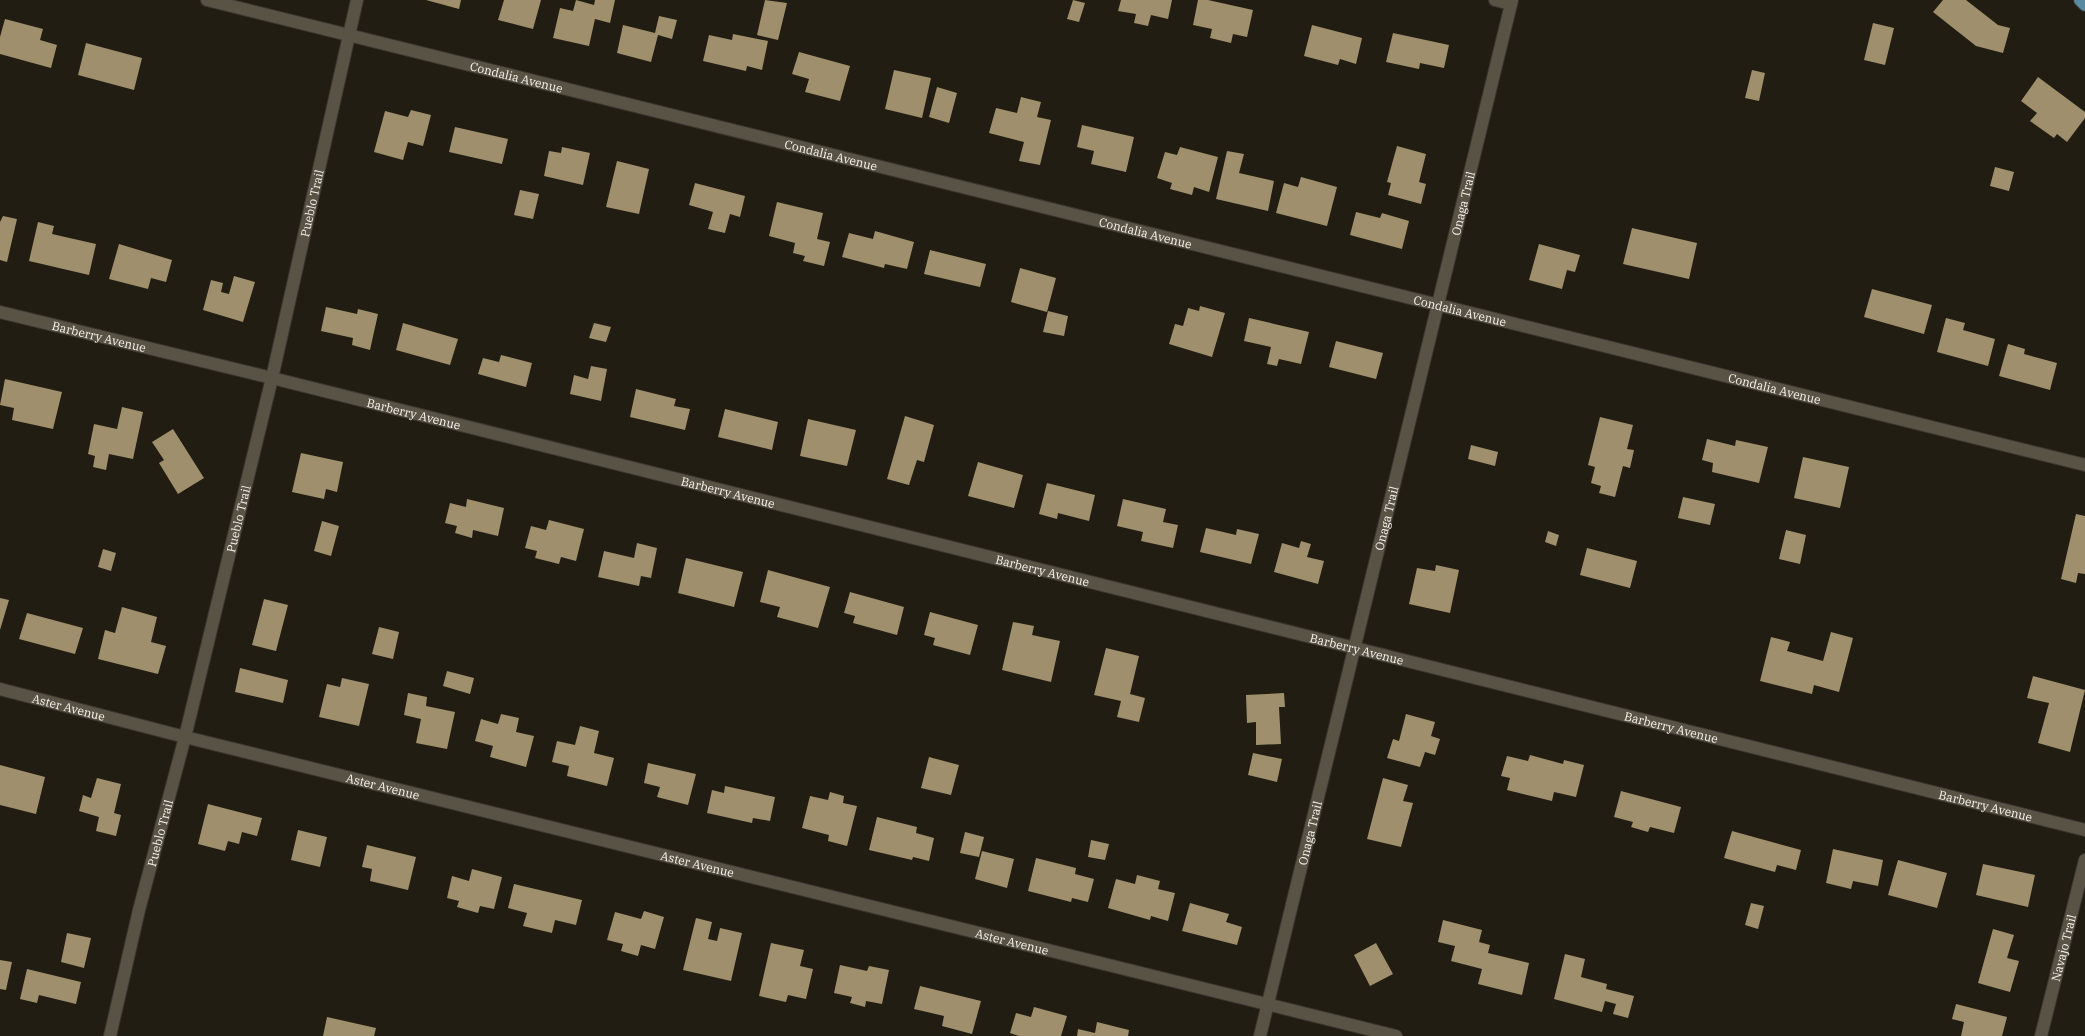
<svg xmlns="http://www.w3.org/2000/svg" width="2085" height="1036" font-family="'IBM Plex Serif',serif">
<rect width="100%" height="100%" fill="#221d12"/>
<path fill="#9f8f6c" d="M 426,0 L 461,0 L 459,9 Z
M 504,0 L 541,0 L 533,29 L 498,20 Z
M 576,0 L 594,5 L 595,0 L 615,0 L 610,23 L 595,19 L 589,46 L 553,38 L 560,8 L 573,11 Z
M 765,0 L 787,3 L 778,40 L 757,35 Z
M 1073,0 L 1085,3 L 1079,22 L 1067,19 Z
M 1121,0 L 1172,0 L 1168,19 L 1151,15 L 1148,26 L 1134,23 L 1136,14 L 1118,11 Z
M 1198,0 L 1208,0 L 1253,10 L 1247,37 L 1233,34 L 1231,43 L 1210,38 L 1212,29 L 1193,25 Z
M 1943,0 L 1966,0 L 1998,25 L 2010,28 L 2003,53 L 1976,46 L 1933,12 Z
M 659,16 L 677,20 L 672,39 L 658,35 L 651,62 L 617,53 L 623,25 L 655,33 Z
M 5,19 L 43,29 L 40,40 L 57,45 L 51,68 L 0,54 L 0,37 Z
M 1873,23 L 1894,28 L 1885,65 L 1864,60 Z
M 1312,25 L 1362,38 L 1356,64 L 1340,59 L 1338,65 L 1304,56 Z
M 1393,33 L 1449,45 L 1444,68 L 1420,63 L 1419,69 L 1386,62 Z
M 733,34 L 768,41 L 762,70 L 747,66 L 746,71 L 703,61 L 709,35 L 732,40 Z
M 86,43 L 142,58 L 134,90 L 78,75 Z
M 799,52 L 850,66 L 840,101 L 805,92 L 809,79 L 792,74 Z
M 894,70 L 931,78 L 922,118 L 885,109 Z
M 1752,70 L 1765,73 L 1759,101 L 1745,98 Z
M 2038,77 L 2085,112 L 2085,118 L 2067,142 L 2057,134 L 2054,138 L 2030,121 L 2037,113 L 2021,101 Z
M 937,87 L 957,93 L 949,123 L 929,117 Z
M 1021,97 L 1041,102 L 1037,117 L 1051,120 L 1040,165 L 1019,161 L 1024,142 L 989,133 L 996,108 L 1017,113 Z
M 411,110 L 431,115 L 423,146 L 408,142 L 403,160 L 374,152 L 385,111 L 408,117 Z
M 1082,125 L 1134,137 L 1126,172 L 1091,164 L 1094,151 L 1077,147 Z
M 455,127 L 508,139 L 502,164 L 449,152 Z
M 1397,146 L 1426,154 L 1419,182 L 1426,184 L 1421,204 L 1388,195 L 1391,183 L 1387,182 Z
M 562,147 L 590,153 L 583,185 L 544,176 L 549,151 L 561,153 Z
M 1180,147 L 1218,157 L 1209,192 L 1194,187 L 1192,195 L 1170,189 L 1172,183 L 1157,178 L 1165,152 L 1177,155 Z
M 1227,151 L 1244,154 L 1239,173 L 1274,181 L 1268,211 L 1216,199 Z
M 617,161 L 649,169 L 639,214 L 606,207 Z
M 1995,167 L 2014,172 L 2009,191 L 1990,186 Z
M 1301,177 L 1337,187 L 1327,226 L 1276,213 L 1284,183 L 1298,187 Z
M 695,183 L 745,196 L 740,217 L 730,214 L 725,233 L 708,229 L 713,212 L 689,205 Z
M 520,190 L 539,194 L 533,219 L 514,215 Z
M 777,202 L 823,213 L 817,239 L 830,242 L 824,266 L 803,261 L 805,256 L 793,253 L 795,243 L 769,236 Z
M 1356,212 L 1380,218 L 1382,213 L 1409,221 L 1402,249 L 1350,235 Z
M 3,216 L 17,219 L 7,262 L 0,260 L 0,222 Z
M 38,222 L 54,226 L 52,234 L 96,244 L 89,275 L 29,261 Z
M 1632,228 L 1697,243 L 1689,279 L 1623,264 Z
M 875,231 L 914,242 L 907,269 L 885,264 L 884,268 L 842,257 L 849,233 L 873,239 Z
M 119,244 L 172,260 L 166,282 L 151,278 L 148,289 L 109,279 Z
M 1539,244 L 1580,255 L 1575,272 L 1567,270 L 1562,289 L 1529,280 Z
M 930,250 L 986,264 L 980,287 L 924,274 Z
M 1020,268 L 1056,278 L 1047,312 L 1011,302 Z
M 234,276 L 255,282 L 243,322 L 203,310 L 211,280 L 223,283 L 221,292 L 229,294 Z
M 1872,289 L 1932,305 L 1924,334 L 1864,317 Z
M 1200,306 L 1225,313 L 1212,357 L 1169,344 L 1175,324 L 1183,326 L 1188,308 L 1199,311 Z
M 326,307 L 357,314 L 358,309 L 378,314 L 370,350 L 352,345 L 353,338 L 321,331 Z
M 1048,311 L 1068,316 L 1064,336 L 1043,332 Z
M 1249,318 L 1309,332 L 1301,364 L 1279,359 L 1277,366 L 1267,364 L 1271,347 L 1244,341 Z
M 1946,318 L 1965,323 L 1963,330 L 1995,339 L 1988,366 L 1937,352 Z
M 403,323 L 458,339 L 450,365 L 396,350 Z
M 594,323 L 611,327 L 606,342 L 589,338 Z
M 1336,341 L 1383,353 L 1376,379 L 1329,367 Z
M 2008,344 L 2025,349 L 2024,354 L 2057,363 L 2050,390 L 1999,376 Z
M 501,355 L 532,363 L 526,387 L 478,374 L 483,358 L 499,362 Z
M 591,366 L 607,369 L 601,401 L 570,394 L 574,375 L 588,379 Z
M 5,379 L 62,392 L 53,429 L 12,420 L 14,408 L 0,405 Z
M 636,389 L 676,399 L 674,406 L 690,409 L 685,430 L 630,417 Z
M 122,407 L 143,412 L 133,459 L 109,454 L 106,470 L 93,467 L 95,456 L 88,454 L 94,424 L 117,429 Z
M 725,409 L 778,422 L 772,450 L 718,437 Z
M 905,416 L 934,425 L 924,462 L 917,460 L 909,485 L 887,479 Z
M 1600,417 L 1633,425 L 1627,449 L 1634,450 L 1630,468 L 1623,466 L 1615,497 L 1599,493 L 1601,486 L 1591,483 L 1595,467 L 1588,465 Z
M 808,419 L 856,430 L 847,466 L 800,456 Z
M 173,429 L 204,478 L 178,494 L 159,463 L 164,460 L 152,442 Z
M 1707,439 L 1735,446 L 1736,440 L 1768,447 L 1759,483 L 1712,472 L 1713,463 L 1702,460 Z
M 1471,445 L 1498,452 L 1495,466 L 1468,459 Z
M 301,453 L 343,462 L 337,492 L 326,489 L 324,499 L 292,492 Z
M 1803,457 L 1849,467 L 1840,508 L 1794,498 Z
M 978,462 L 1023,475 L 1014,508 L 968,496 Z
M 1047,483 L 1095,495 L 1089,521 L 1058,513 L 1057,519 L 1039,514 Z
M 1683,497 L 1715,504 L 1710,525 L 1678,518 Z
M 467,499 L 504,508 L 498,536 L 473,530 L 472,538 L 455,533 L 457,526 L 445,523 L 450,503 L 466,507 Z
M 1123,499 L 1166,509 L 1163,522 L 1178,525 L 1173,548 L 1141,541 L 1143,532 L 1117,526 Z
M 2076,514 L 2085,516 L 2085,574 L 2078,573 L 2076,583 L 2061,579 Z
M 549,520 L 584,529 L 576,561 L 561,557 L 559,564 L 535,558 L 537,551 L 525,548 L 531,526 L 546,530 Z
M 322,521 L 339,526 L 331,556 L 314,551 Z
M 1206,528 L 1236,535 L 1237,529 L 1259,534 L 1251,564 L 1200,552 Z
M 1786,530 L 1806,535 L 1800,564 L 1779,559 Z
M 1548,531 L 1559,535 L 1556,546 L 1545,542 Z
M 1301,541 L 1311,544 L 1307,557 L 1324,561 L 1318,584 L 1274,572 L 1282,543 L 1299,548 Z
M 637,543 L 657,548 L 651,578 L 641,576 L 639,586 L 598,577 L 604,551 L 634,558 Z
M 1587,548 L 1637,561 L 1630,588 L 1580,575 Z
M 103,549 L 116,553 L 111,571 L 98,567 Z
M 686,558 L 743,572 L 734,607 L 678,593 Z
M 1436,565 L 1459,570 L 1450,613 L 1409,604 L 1417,568 L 1435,571 Z
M 768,570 L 830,587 L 818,628 L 777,617 L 780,607 L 760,602 Z
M 850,592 L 904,607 L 897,635 L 853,623 L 855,616 L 844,613 Z
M 0,598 L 9,600 L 0,630 Z
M 264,599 L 288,605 L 276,651 L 252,645 Z
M 122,607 L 157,617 L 151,642 L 166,646 L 158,674 L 98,659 L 105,630 L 115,633 Z
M 930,612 L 978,625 L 970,655 L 933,645 L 935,638 L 924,635 Z
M 27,613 L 83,628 L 75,654 L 19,639 Z
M 1013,622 L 1034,626 L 1032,635 L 1060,641 L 1051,682 L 1002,670 Z
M 379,627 L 399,632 L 393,659 L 372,654 Z
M 1831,632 L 1853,638 L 1839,692 L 1814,685 L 1812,694 L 1760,681 L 1771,637 L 1790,642 L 1787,651 L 1823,661 Z
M 1106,648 L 1139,656 L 1130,694 L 1145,698 L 1139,722 L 1117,717 L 1121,701 L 1094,695 Z
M 240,668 L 288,680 L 283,703 L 235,692 Z
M 447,671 L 474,678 L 470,694 L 443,686 Z
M 2033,676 L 2085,690 L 2070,752 L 2038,743 L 2049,703 L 2027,698 Z
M 342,678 L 369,684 L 359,726 L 319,717 L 327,684 L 340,687 Z
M 408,693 L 427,697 L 426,706 L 455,712 L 447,749 L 416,743 L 421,719 L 404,715 Z
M 1284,693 L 1285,707 L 1279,707 L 1281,744 L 1256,745 L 1256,722 L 1247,723 L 1246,695 Z
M 501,714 L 519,718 L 516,732 L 534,736 L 526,767 L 490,757 L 493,746 L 475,741 L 481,719 L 498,724 Z
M 1406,714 L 1435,722 L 1431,736 L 1440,739 L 1435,755 L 1425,752 L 1420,767 L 1387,758 L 1393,739 L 1399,741 Z
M 580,726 L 599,731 L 594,753 L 614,758 L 607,786 L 567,776 L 569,766 L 552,762 L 557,741 L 575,745 Z
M 1253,753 L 1282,759 L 1277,782 L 1248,775 Z
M 1530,755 L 1563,764 L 1564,760 L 1584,765 L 1576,797 L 1554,792 L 1552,801 L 1507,790 L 1510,778 L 1501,776 L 1507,756 L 1528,761 Z
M 929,757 L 959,765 L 951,795 L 921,788 Z
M 648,763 L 696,774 L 688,805 L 657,797 L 660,787 L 644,783 Z
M 0,765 L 45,777 L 36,814 L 0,805 Z
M 97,778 L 121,784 L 114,813 L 121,815 L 116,836 L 96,831 L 99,817 L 79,811 L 83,795 L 91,798 Z
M 1383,778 L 1408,785 L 1403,801 L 1413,803 L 1401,847 L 1367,839 Z
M 725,786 L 775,797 L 770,821 L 753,818 L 752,823 L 707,813 L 712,790 L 724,793 Z
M 1621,791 L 1681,807 L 1674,833 L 1650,827 L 1648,832 L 1631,827 L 1633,822 L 1614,817 Z
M 830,792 L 844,796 L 843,803 L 857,806 L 847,846 L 828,841 L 829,835 L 802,828 L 810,796 L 828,800 Z
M 208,804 L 262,818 L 257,836 L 242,832 L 239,844 L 228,841 L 225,851 L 198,844 Z
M 877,817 L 917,827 L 916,833 L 934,838 L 929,861 L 913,857 L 912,860 L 869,850 Z
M 298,830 L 327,837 L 320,867 L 291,860 Z
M 1732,831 L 1801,850 L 1796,870 L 1777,865 L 1775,872 L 1724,858 Z
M 965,832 L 984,837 L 979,857 L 960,853 Z
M 1091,840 L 1109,844 L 1105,860 L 1088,857 Z
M 367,845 L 416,857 L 408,890 L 370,881 L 372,869 L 362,867 Z
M 1833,849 L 1883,860 L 1878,886 L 1853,881 L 1851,889 L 1826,883 Z
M 982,851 L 1014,859 L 1007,888 L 975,879 Z
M 1036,858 L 1076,868 L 1075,874 L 1094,879 L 1088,902 L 1072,898 L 1071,902 L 1028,891 Z
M 1898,860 L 1947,873 L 1937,908 L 1888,895 Z
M 1983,864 L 2035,875 L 2028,907 L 1976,895 Z
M 472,869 L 502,877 L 494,909 L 480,906 L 478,913 L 457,907 L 459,901 L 447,898 L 452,876 L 469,881 Z
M 1137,875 L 1160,881 L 1158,889 L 1175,893 L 1168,921 L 1151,916 L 1150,920 L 1108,908 L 1116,879 L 1135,884 Z
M 514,884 L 582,900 L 576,925 L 555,920 L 552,933 L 523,926 L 527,913 L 508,908 Z
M 1190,903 L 1229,914 L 1226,922 L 1242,927 L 1237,945 L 1182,931 Z
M 1751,903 L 1764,906 L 1758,929 L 1745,925 Z
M 644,911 L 664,917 L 655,949 L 641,945 L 638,956 L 621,951 L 623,944 L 607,940 L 615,912 L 641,919 Z
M 696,918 L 712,922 L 708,939 L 717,941 L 720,928 L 742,933 L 731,981 L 683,970 Z
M 1443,920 L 1482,930 L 1479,942 L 1490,945 L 1488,953 L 1529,963 L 1522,995 L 1478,984 L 1482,969 L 1451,961 L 1455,946 L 1438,942 Z
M 1993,929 L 2014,935 L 2007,958 L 2019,961 L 2010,992 L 1978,983 Z
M 67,933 L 91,938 L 84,968 L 61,962 Z
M 771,943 L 804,950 L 800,966 L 813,969 L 806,999 L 788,995 L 786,1002 L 759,996 Z
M 1376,943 L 1393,974 L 1370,986 L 1354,955 Z
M 1565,954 L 1585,959 L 1581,977 L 1607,984 L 1606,989 L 1634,996 L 1628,1018 L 1613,1014 L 1616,1004 L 1605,1001 L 1602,1012 L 1554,999 Z
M 0,960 L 12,962 L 6,990 L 0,989 Z
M 840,965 L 867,971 L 869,966 L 889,970 L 882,1004 L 866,1001 L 865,1007 L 850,1003 L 852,997 L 834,993 Z
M 27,969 L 81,982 L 76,1004 L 39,995 L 37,1003 L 20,999 Z
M 920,986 L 981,1001 L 972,1034 L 942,1026 L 944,1016 L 914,1009 Z
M 1956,1004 L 2007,1017 L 2002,1036 L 1961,1036 L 1964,1022 L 1952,1019 Z
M 1034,1007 L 1067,1016 L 1061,1036 L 1019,1036 L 1010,1033 L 1016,1013 L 1031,1017 Z
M 327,1017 L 376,1028 L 374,1036 L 323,1036 Z
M 1097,1022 L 1129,1030 L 1128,1036 L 1077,1036 L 1078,1029 L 1095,1033 Z"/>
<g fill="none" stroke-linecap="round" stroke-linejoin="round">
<g stroke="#3a3630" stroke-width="14">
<g id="minor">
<path id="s1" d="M 207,0 L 2085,465"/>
<path d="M 1495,0 L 1511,4"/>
<path id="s2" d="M 0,312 L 272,378 L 2085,830"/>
<path id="s3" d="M 0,689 L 185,737 L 1396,1036"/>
<path id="s4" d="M 110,1036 L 139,910 L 185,737 L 272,378 L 357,0"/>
<path id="s5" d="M 1260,1036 L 1512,0"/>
<path id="s6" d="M 2041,1036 L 2085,860"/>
</g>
</g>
<g stroke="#3a3630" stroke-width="14">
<path id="major" d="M 2080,0 L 2085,5"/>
</g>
<use href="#minor" stroke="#595346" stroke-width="12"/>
<use href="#major" stroke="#588ba2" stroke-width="12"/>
</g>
<g text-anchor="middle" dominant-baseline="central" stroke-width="4" stroke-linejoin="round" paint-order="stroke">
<g font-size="12" fill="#f6f2eb" stroke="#191409">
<text stroke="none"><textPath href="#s1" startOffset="319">Condalia Avenue</textPath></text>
<text stroke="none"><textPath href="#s1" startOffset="643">Condalia Avenue</textPath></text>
<text stroke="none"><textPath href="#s4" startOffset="857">Pueblo Trail</textPath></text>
<text stroke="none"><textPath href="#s5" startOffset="857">Onaga Trail</textPath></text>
<text stroke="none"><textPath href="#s1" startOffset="967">Condalia Avenue</textPath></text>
<text stroke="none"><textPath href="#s1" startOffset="1291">Condalia Avenue</textPath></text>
<text stroke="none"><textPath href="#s2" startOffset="102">Barberry Avenue</textPath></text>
<text stroke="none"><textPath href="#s1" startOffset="1615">Condalia Avenue</textPath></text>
<text stroke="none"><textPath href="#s2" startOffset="426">Barberry Avenue</textPath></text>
<text stroke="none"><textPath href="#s2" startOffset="750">Barberry Avenue</textPath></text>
<text stroke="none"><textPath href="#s5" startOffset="533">Onaga Trail</textPath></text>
<text stroke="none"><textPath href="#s4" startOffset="533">Pueblo Trail</textPath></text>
<text stroke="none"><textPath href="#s2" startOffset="1074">Barberry Avenue</textPath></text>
<text stroke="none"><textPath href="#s2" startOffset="1398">Barberry Avenue</textPath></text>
<text stroke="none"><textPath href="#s3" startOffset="71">Aster Avenue</textPath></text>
<text stroke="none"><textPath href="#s2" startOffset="1722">Barberry Avenue</textPath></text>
<text stroke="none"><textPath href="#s3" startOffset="395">Aster Avenue</textPath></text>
<text stroke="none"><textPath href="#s2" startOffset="2046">Barberry Avenue</textPath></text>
<text stroke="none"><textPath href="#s4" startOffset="209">Pueblo Trail</textPath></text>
<text stroke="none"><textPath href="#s5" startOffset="209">Onaga Trail</textPath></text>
<text stroke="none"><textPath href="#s3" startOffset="719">Aster Avenue</textPath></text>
<text stroke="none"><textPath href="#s3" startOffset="1043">Aster Avenue</textPath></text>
<text stroke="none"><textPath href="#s6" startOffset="91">Navajo Trail</textPath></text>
</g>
</g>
</svg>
